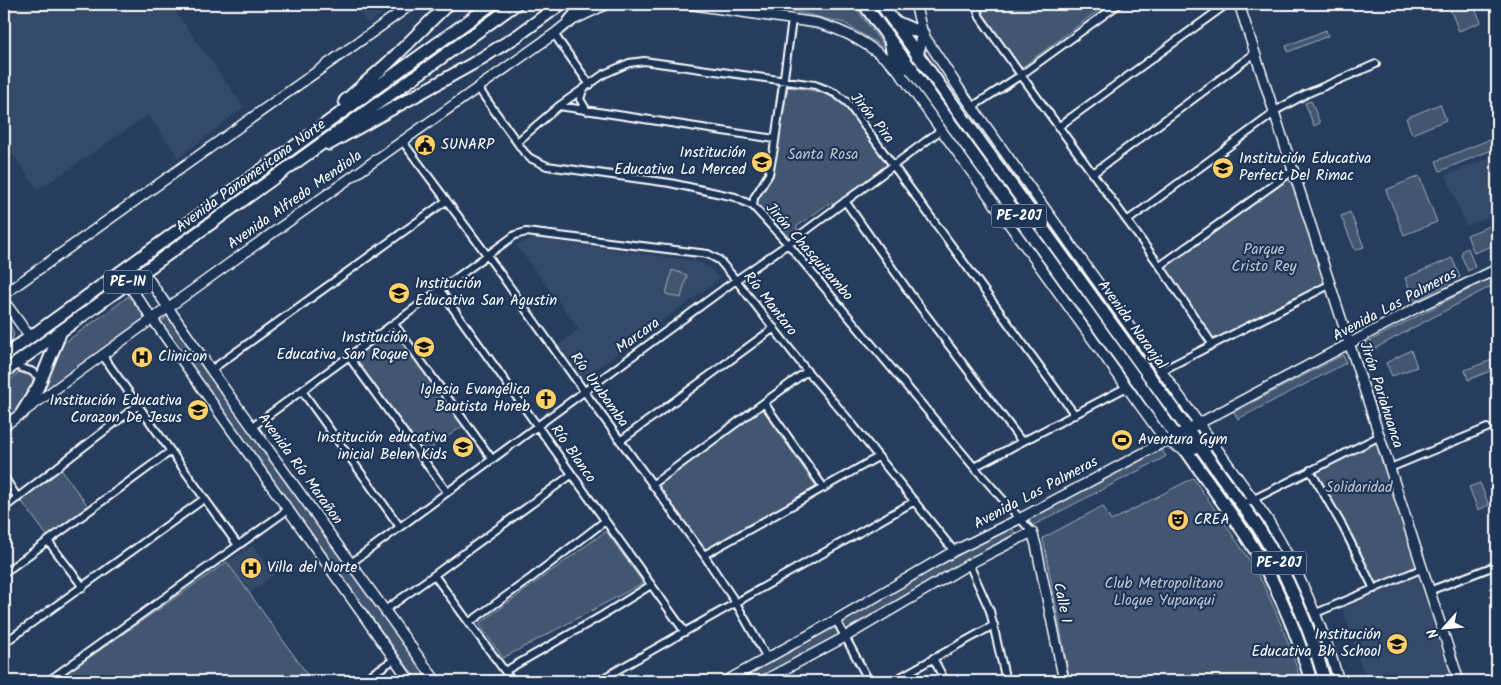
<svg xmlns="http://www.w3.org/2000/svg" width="1501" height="685" font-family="Kalam,sans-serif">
<rect width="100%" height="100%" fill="#263d5e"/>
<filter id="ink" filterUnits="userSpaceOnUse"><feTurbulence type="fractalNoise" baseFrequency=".02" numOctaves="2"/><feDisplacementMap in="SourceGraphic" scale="10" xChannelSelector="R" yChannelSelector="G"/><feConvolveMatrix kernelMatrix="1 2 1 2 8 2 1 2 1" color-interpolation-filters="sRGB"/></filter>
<g filter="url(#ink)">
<path fill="#344a68" d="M 4,4 L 170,4 L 244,107 L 179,158 L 148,115 L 38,190 L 4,142 Z
M 354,4 L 396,4 L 368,24 Z
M 1497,155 L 1497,214 L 1466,226 L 1446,175 Z
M 534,238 L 696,261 L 709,267 L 720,279 L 583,379 L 558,345 L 579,329 L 516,245 Z
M 253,545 L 274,575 L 250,593 L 227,562 Z
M 1417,574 L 1453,681 L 1366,681 L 1342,607 Z"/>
<path fill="#425672" stroke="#a0aab8" d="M 749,4 L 853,4 L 886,49 L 844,23 L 793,11 Z
M 978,4 L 1107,4 L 1021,68 L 986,20 Z
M 1448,4 L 1473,4 L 1481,22 L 1459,31 Z
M 1326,30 L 1328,36 L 1288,52 L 1286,46 Z
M 788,87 C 803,89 819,90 833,98 C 850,107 875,147 887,164 L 886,167 L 834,206 L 831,202 L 796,227 L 799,231 L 790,237 L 785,236 L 758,207 C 754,196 769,184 772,173 Z
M 1311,101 L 1320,123 L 1314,126 L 1305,103 Z
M 1440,104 L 1446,120 L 1412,134 L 1406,118 Z
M 1496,137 L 1497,148 L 1440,171 L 1436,161 Z
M 1419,176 L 1437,222 L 1404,235 L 1386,190 Z
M 1288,180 L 1294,183 L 1325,280 L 1324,283 L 1213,340 L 1164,269 Z
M 1350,212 L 1364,247 L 1355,250 L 1341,216 Z
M 1497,223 L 1497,244 L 1474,253 L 1467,235 Z
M 1468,248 L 1475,267 L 1468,271 L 1461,255 L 1463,250 Z
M 1452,258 L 1460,277 L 1415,301 L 1405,278 Z
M 672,270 L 687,275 L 681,298 L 666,294 Z
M 1496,275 L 1497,276 L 1497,283 L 1368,352 L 1364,344 Z
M 127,297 L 131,298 L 144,315 L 144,318 L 41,393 L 64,343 L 116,306 Z
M 169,316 L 429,681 L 418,681 L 159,323 Z
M 4,323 L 11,327 L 14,334 L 12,341 L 4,349 Z
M 393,328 L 464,425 L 424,453 L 354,357 Z
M 1411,350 L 1417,367 L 1392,376 L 1386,363 Z
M 1343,355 L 1346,363 L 1238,419 L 1234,412 Z
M 1497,358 L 1497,368 L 1468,380 L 1465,370 Z
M 20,371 C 52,380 18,409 4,419 L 4,386 Z
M 762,408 L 817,488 L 704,551 L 657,484 Z
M 1377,441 L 1417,567 L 1375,585 L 1315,473 Z
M 1161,449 L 1166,456 L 1165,457 L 1032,526 L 1028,517 Z
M 60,468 L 88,506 L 48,537 L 20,499 Z
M 1193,478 C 1216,512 1243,547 1263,584 C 1278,615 1291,648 1301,681 L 1070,681 L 1043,538 L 1103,506 L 1111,521 Z
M 1480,483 L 1489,505 L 1478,510 L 1469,487 Z
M 1009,527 L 1012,527 L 1014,532 L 1012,535 L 845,630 L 842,625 L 844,620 Z
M 606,531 L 643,583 L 503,658 L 479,624 Z
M 227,562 L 312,681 L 55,681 Z
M 835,627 L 839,634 L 837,636 L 753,681 L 736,681 Z"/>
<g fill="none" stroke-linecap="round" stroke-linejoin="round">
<g stroke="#fff" stroke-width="10">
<path id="street" d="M 975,4 L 980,17 L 1021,75 L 1160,266 L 1213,345
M 554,34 L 590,85
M 478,88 L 524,152 L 530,158 L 547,166 L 670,183 L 735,197 L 753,206 L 788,244 L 974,467 L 1032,532
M 583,90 L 580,99 L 587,111
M 559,106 L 775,139
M 972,107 L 1021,75 L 1119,4
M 1058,127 L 1227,4
M 403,142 L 487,255 L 584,391 L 704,555 L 736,603 L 767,658
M 517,142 L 559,106 L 604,74 L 629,63 L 644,61 L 815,85 L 835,93 L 847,102 L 1075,415
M 1092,174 L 1255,53
M 845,201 L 914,299 L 1022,442
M 753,206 L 754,198 L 769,174 L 774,148 L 792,20
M 1127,221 L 1270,116 L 1273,112 L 1306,94 L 1376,64
M 1160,266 L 1294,170
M 440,290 L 685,632
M 394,324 L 492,459
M 103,356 L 237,544
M 349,357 L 447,492
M 21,368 L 31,371 L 41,378
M 211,370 L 446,201
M 1161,371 L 1331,284
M 302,391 L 400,527
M 764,403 L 824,488
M 252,427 L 515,235 L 526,232 L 708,254 L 719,260 L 736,280 L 807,371 L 849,420 L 954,551
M 620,441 L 774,328
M 974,467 L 1127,387
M 1390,468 L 1487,428
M 1310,470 L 1343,527 L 1374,589
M 4,477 L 18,498
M 652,485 L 807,371
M 1242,505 L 1380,436
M 4,508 L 138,405
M 48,541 L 83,587
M 704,555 L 878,457
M 351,563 L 736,280 L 788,244 L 941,130
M 969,564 L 990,611 L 1006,681
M 4,573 L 171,451
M 434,575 L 512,681
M 1429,591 L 1497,565
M 385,610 L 434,575 L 571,475
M 1316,613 L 1421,569
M 836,620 L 869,681
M 470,622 L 531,578 L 605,521
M 4,643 L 204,499
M 933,658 L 945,681
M 505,671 L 603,615 L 651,585
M 48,681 L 289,509
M 361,681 L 395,659
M 598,681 L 915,501
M 893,681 L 994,625"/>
</g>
<g stroke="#fff" stroke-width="12">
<path id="secondary" d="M 687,4 L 817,23 C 850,32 869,45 895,66 L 1165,440 L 1187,452 L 1199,446
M 915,4 L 923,34 L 958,87 L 1268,520 C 1299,571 1322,624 1339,681
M 1239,4 C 1313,229 1386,455 1459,681
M 143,271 L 211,370 L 436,681
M 127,283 L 410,681
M 4,294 L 412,4
M 4,301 L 30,337
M 4,426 L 230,263 L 554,34 L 569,22 L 607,4
M 726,681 L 836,620 L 954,551 L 1021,518 L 1418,307 L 1497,269
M 763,681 L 845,637 L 969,564 L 1032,532 L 1036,545 L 1064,681"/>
</g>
<g stroke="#fff" stroke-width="15">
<path id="highway" d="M 864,4 L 1138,382 L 1245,534 C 1275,580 1296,628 1311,681
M 881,4 L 1258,527 C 1288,576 1309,625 1325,681
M 569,22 L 584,4
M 896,22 L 923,34 L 917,55
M 890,41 L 895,66 L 912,68
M 345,101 L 387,64 L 448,4
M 329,144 L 474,63 L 517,36 L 561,4
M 4,356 L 492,4
M 4,372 L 516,4
M 22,413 L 38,387 L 61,331"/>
</g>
<use href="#street" stroke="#1d3557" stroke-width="6"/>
<use href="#secondary" stroke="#1d3557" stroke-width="9"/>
<use href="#highway" stroke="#1d3557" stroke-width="11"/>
</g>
</g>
<defs>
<g id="civic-disc" transform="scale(1.125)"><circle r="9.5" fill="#ffd166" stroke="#1d3557"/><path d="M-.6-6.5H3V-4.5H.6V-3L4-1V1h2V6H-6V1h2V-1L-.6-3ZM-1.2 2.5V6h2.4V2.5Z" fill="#111"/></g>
<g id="school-disc" transform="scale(1.125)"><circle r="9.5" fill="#ffd166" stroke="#1d3557"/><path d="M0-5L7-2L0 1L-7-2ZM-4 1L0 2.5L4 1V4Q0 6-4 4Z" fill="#111"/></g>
<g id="hospital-disc" transform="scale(1.125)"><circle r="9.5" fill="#ffd166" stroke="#1d3557"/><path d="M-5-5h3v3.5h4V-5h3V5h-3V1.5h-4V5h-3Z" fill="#111"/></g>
<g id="church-disc" transform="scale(1.125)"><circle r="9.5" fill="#ffd166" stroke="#1d3557"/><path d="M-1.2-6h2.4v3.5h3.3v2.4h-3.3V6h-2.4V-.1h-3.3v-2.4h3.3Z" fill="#111"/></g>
<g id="stadium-disc" transform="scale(1.125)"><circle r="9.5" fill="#ffd166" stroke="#1d3557"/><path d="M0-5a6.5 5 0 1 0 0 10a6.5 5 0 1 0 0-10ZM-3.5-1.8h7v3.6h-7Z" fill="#111"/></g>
<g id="theatre-disc" transform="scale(1.125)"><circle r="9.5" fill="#ffd166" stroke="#1d3557"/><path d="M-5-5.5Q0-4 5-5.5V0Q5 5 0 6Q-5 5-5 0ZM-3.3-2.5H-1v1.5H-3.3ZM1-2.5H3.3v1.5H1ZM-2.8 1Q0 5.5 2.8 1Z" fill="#111"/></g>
</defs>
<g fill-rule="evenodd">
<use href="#civic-disc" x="425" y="145"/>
<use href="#school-disc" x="762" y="162"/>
<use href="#school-disc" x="1223" y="168"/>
<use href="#school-disc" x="399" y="293"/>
<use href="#school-disc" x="424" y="347"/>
<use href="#hospital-disc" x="142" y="357"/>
<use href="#church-disc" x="546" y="399"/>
<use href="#school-disc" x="198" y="410"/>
<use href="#stadium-disc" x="1122" y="440"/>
<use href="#school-disc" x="463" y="447"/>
<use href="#theatre-disc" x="1178" y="520"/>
<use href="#hospital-disc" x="251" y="568"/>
<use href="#school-disc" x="1397" y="644"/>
</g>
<g text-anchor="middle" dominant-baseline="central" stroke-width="4.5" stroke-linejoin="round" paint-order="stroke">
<g fill="#1d3557" stroke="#bbc2cd" stroke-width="1">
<rect x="991.5" y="204.5" width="55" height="23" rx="4"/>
<rect x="104" y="270.5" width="48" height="23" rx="4"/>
<rect x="1251.5" y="551.5" width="55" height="23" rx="4"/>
</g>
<g font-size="14" font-weight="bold" fill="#fff">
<text x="1019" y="216">PE-20J</text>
<text x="128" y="282">PE-1N</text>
<text x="1279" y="563">PE-20J</text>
</g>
<g font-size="15" fill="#fff" stroke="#1d3557">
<text transform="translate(872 118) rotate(51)">Jirón Pira</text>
<text transform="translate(251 176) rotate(-36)">Avenida Panamericana Norte</text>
<text transform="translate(295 200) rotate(-35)">Avenida Alfredo Mendiola</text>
<text transform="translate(809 252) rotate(49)">Jirón Chasquitambo</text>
<text transform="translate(770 304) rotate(52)">Río Mantaro</text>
<text transform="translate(1395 305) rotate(-28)">Avenida Las Palmeras</text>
<text transform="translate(1132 325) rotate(54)">Avenida Naranjal</text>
<text transform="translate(638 336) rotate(-36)">Marcara</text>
<text transform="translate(599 390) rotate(54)">Río Urubamba</text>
<text transform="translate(1381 395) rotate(72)">Jirón Pariahuanca</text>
<text transform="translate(573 454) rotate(55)">Río Blanco</text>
<text transform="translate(300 469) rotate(54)">Avenida Río Marañon</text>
<text transform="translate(1036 493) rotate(-28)">Avenida Las Palmeras</text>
<text transform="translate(1062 603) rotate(78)">Calle 1</text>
</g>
<g font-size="15" fill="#fff" stroke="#1d3557" text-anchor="start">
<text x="441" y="145">SUNARP</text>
<text x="746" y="153" text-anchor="end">Institución<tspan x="746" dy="17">Educativa La Merced</tspan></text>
<text x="1239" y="159">Institución Educativa<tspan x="1239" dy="17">Perfect Del Rimac</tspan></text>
<text x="415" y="284">Institución<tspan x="415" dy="17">Educativa San Agustin</tspan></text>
<text x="408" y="338" text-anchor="end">Institución<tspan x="408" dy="17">Educativa San Roque</tspan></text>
<text x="158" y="357">Clinicon</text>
<text x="530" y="390" text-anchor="end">Iglesia Evangélica<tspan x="530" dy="17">Bautista Horeb</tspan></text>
<text x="182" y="401" text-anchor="end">Institución Educativa<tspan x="182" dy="17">Corazon De Jesus</tspan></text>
<text x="447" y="438" text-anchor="end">Institución educativa<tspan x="447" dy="17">inicial Belen Kids</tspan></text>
<text x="1138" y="440">Aventura Gym</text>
<text x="1194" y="520">CREA</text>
<text x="267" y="568">Villa del Norte</text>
<text x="1381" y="635" text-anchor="end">Institución<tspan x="1381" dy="17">Educativa Bh School</tspan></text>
</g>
<g font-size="15" fill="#bdc4ce" stroke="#1d3557">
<text x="823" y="155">Santa Rosa</text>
<text x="1264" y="250">Parque<tspan x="1264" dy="17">Cristo Rey</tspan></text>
<text x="1359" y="488">Solidaridad</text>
<text x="1164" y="584">Club Metropolitano<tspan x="1164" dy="17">Lloque Yupanqui</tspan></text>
</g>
</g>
<rect width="1501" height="685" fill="none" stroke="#1d3557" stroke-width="20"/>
<rect x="10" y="10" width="1481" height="665" fill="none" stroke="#fff" stroke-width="2" filter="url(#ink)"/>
<g transform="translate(1444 628) rotate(243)" stroke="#1d3557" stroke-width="4" paint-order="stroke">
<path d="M0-4L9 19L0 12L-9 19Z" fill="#ffffff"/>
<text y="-8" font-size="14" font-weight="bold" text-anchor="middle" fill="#ffffff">N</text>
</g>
</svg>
